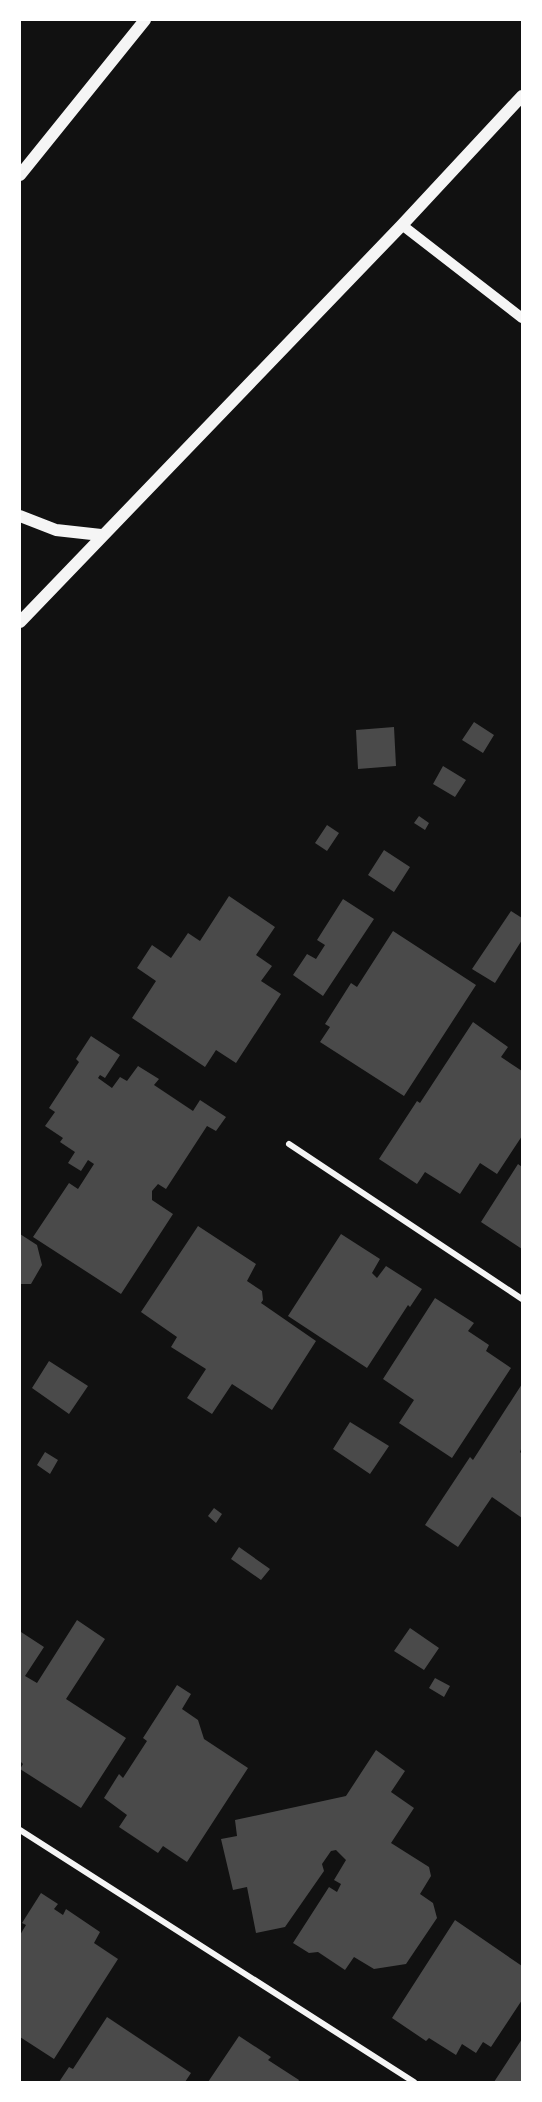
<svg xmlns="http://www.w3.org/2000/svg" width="542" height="2102" font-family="Lato,sans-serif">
<rect width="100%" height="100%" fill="#111"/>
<path fill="#4a4a4a" d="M 474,722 L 494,735 L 483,753 L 462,740 Z
M 394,727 L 396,766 L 358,769 L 356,730 Z
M 443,766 L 466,780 L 455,797 L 433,784 Z
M 419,816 L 429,823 L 425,830 L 414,823 Z
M 327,825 L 339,833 L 327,851 L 315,843 Z
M 384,850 L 410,867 L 394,892 L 368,875 Z
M 229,896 L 275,927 L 256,955 L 272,966 L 261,981 L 281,994 L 236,1063 L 216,1050 L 205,1067 L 132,1018 L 156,981 L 137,968 L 152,945 L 171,958 L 188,933 L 200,941 Z
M 343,899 L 374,919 L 323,996 L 293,975 L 307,954 L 316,959 L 325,945 L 317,940 Z
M 511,911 L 522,918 L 522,940 L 495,983 L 472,969 Z
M 393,931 L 476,985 L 404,1096 L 320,1042 L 330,1027 L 325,1024 L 351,983 L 357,987 Z
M 473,1022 L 508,1047 L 501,1057 L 522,1071 L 522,1136 L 497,1174 L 480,1163 L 460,1194 L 425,1172 L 417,1184 L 379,1159 L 417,1101 L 420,1103 Z
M 91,1036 L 120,1055 L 105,1078 L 100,1075 L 98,1078 L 112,1088 L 120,1077 L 127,1081 L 138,1066 L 159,1079 L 154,1085 L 193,1111 L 200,1100 L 226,1117 L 216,1131 L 207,1126 L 166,1189 L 158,1184 L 152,1191 L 152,1200 L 173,1214 L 121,1294 L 33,1237 L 69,1183 L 78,1189 L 94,1164 L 88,1160 L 81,1171 L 68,1163 L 75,1152 L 60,1142 L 63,1138 L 45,1126 L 55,1112 L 49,1108 L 79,1062 L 76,1059 Z
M 518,1164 L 522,1167 L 522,1249 L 481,1222 Z
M 198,1226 L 256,1264 L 247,1281 L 262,1291 L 263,1300 L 261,1303 L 316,1341 L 272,1410 L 232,1384 L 212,1414 L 187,1398 L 206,1369 L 171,1347 L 177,1337 L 141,1312 Z
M 20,1234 L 37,1245 L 42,1265 L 31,1284 L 20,1284 Z
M 341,1234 L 380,1259 L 372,1273 L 377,1278 L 386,1266 L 422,1289 L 410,1307 L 408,1305 L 367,1368 L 288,1316 Z
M 435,1298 L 474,1323 L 468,1331 L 489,1345 L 486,1351 L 511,1368 L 452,1458 L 399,1423 L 414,1400 L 383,1379 Z
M 49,1361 L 88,1386 L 69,1414 L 32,1388 Z
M 522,1384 L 522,1447 L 520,1452 L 522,1454 L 522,1518 L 492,1497 L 458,1547 L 425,1525 L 470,1457 L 473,1460 Z
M 350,1422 L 389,1446 L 370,1474 L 333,1449 Z
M 45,1452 L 58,1460 L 50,1474 L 37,1465 Z
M 214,1508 L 222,1514 L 216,1523 L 208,1516 Z
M 239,1547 L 270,1569 L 261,1580 L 231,1559 Z
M 77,1620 L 105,1639 L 66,1699 L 126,1738 L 81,1808 L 20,1769 L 23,1764 L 20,1761 L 20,1633 L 21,1632 L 44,1647 L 25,1676 L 37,1683 Z
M 410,1628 L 439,1648 L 424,1670 L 394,1651 Z
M 435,1678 L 450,1686 L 444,1697 L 429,1688 Z
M 177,1685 L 191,1694 L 182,1709 L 198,1720 L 204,1739 L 248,1768 L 187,1862 L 163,1846 L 158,1853 L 119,1827 L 127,1815 L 104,1798 L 119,1774 L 123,1778 L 147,1741 L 143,1738 Z
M 376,1750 L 405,1771 L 391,1792 L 414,1808 L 391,1843 L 429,1867 L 431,1876 L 420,1894 L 433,1903 L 437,1918 L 406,1964 L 374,1969 L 354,1957 L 345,1970 L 318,1952 L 309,1953 L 293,1943 L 329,1887 L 337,1892 L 341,1884 L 334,1880 L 346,1860 L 336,1850 L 331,1851 L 322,1864 L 324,1871 L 285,1927 L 256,1933 L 247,1887 L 233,1890 L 221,1839 L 237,1836 L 235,1820 L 346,1796 Z
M 41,1893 L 58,1904 L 54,1909 L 63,1915 L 66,1909 L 100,1932 L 94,1943 L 118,1959 L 54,2059 L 20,2037 L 20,1935 L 26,1925 L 22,1923 Z
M 455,1920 L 522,1966 L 522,2000 L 491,2047 L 483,2042 L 476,2053 L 462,2044 L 456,2055 L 429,2038 L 426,2041 L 392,2018 Z
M 107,2017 L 191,2073 L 185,2082 L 59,2082 L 69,2067 L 73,2069 Z
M 239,2036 L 271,2057 L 268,2060 L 299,2080 L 298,2082 L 208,2082 Z
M 522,2039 L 522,2082 L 494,2082 Z"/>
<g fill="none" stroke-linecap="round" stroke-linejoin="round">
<path stroke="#f5f5f5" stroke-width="6" d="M 289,1144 L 522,1299
M 20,1830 L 414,2082"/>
<path stroke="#f5f5f5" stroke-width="10" d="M 402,225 L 522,318"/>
<path stroke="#f5f5f5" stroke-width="12" d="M 20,175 L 145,20
M 20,516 L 56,530 L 101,535
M 20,622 L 402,225 L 522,96"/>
</g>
<rect width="542" height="2102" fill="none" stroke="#ffffff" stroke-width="42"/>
</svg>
